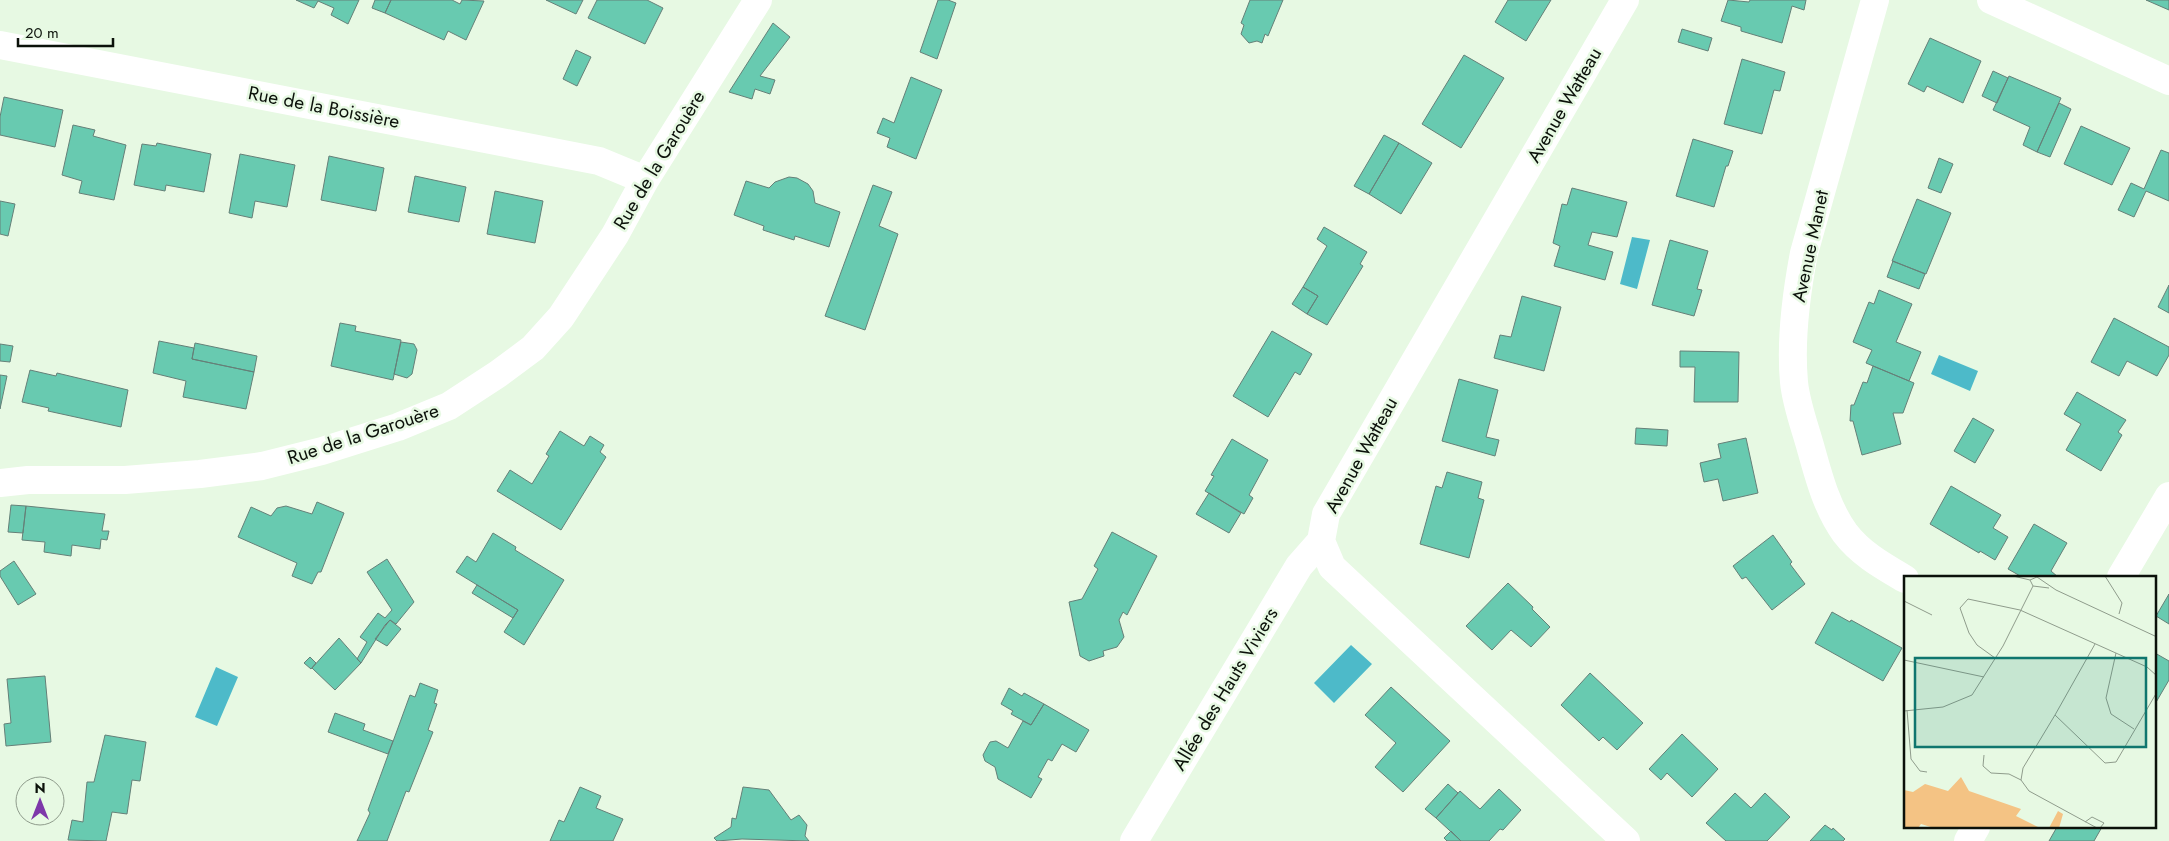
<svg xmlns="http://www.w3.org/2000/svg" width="2169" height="841" font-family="Jost,sans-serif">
<rect width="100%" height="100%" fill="#e7f9e3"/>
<path fill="#4dbac9" d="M 1632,237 L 1650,240 L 1637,289 L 1620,284 Z
M 1939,355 L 1978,371 L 1970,391 L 1931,374 Z
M 1351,645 L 1372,664 L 1334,703 L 1314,683 Z
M 216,667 L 238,677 L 217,726 L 195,717 Z"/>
<path fill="#68cab0" stroke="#658078" d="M 296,0 L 359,0 L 348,24 L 331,15 L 334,8 L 318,1 L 314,8 Z
M 375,0 L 391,0 L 385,13 L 372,8 Z
M 391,0 L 452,0 L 460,4 L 462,0 L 484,1 L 466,40 L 448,31 L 444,40 L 385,13 Z
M 546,0 L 583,0 L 576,14 Z
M 597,0 L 647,0 L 663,8 L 645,44 L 588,18 Z
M 938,0 L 948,0 L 956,3 L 937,59 L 920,52 Z
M 1250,0 L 1283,0 L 1268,36 L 1265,34 L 1262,43 L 1257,41 L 1249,43 L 1241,34 L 1244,25 L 1241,23 Z
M 1508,0 L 1551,0 L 1526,41 L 1495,22 Z
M 1728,0 L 1749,2 L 1750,0 L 1806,0 L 1804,10 L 1792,6 L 1782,43 L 1741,31 L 1741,27 L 1721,21 Z
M 2146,0 L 2169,0 L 2169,10 Z
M 773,23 L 790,37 L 760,76 L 775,80 L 770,94 L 755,89 L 752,99 L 729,92 Z
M 1682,29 L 1712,38 L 1708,51 L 1678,42 Z
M 1930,38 L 1981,61 L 1963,103 L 1927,86 L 1924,92 L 1908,84 Z
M 576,50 L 591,57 L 577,86 L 563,79 Z
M 1464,55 L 1504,78 L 1461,148 L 1422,124 Z
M 1742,59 L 1785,72 L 1780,91 L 1774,90 L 1762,134 L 1724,124 Z
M 1993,71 L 2008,78 L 1997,103 L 1982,96 Z
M 2009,76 L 2061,98 L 2037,152 L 2023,145 L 2030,127 L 1993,110 Z
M 911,77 L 942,90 L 916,159 L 887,147 L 890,138 L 877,133 L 883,118 L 894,123 Z
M 4,97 L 63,110 L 55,147 L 0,135 L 0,117 Z
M 2059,103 L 2071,109 L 2050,157 L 2037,152 Z
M 73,125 L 95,130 L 93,136 L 126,145 L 114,200 L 79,193 L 82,181 L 62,175 Z
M 2081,126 L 2130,148 L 2112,185 L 2064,164 Z
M 1384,135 L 1399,143 L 1369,194 L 1354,186 Z
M 1693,139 L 1733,151 L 1728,166 L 1726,166 L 1714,207 L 1676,196 Z
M 157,143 L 211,154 L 204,192 L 166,185 L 165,191 L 134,185 L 142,144 L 156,146 Z
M 1399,143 L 1432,163 L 1401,214 L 1369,194 Z
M 2161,150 L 2169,153 L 2169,201 L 2146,191 L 2134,217 L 2118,210 L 2131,183 L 2144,189 Z
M 240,154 L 295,165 L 287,207 L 255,201 L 252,218 L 229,213 Z
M 329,156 L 384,168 L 376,211 L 321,200 Z
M 1939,158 L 1953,164 L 1941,193 L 1928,188 Z
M 415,176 L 466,187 L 459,222 L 408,212 Z
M 789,177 L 797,178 L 808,184 L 813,191 L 815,203 L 840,212 L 829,247 L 795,236 L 794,240 L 763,230 L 764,226 L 734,215 L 746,181 L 769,188 L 775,182 Z
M 873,185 L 892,192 L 879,226 L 898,234 L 865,330 L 825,316 Z
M 1572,188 L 1627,202 L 1617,237 L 1592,232 L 1588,245 L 1613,252 L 1605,280 L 1554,266 L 1560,246 L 1553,243 L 1562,204 L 1567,205 Z
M 495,191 L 543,201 L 535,243 L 487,234 Z
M 1917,199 L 1951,213 L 1926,274 L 1892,261 Z
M 0,201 L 15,204 L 8,236 L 0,234 Z
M 1324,227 L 1367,252 L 1360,264 L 1363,266 L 1327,325 L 1307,314 L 1318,296 L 1303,287 L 1327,246 L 1317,239 Z
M 1670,240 L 1708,251 L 1697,289 L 1702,290 L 1694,316 L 1652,305 Z
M 1893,261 L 1925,274 L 1919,289 L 1887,277 Z
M 2169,285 L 2169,313 L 2158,307 Z
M 1303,287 L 1318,296 L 1307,314 L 1292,304 Z
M 1879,290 L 1912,304 L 1896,342 L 1921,352 L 1909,381 L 1866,363 L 1872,350 L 1853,342 L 1869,302 L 1874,304 Z
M 1522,296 L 1561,307 L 1544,371 L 1494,358 L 1500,335 L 1511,337 Z
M 2114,318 L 2169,347 L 2169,355 L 2157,376 L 2127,361 L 2119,376 L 2091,362 Z
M 340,323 L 356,326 L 355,331 L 401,340 L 393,380 L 331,366 Z
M 1272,331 L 1312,354 L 1300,375 L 1295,372 L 1268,417 L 1233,396 Z
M 159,341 L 194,348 L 192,359 L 254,372 L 246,409 L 183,397 L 186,381 L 153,373 Z
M 401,342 L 414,344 L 417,350 L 412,374 L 407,378 L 394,374 Z
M 195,343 L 257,356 L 254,372 L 192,359 Z
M 0,344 L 13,346 L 10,362 L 0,361 Z
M 1680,351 L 1739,352 L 1738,402 L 1694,402 L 1695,367 L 1680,367 Z
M 1873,366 L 1914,383 L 1903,413 L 1893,413 L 1901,444 L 1862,455 L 1853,421 L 1850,421 L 1851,405 L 1854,405 L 1863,382 L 1867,383 Z
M 30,370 L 56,376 L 57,373 L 128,390 L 121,427 L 48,411 L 49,408 L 22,402 Z
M 0,375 L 7,376 L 0,409 Z
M 1459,379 L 1498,390 L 1486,437 L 1499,440 L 1495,456 L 1442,441 Z
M 2077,392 L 2126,420 L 2118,432 L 2122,435 L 2101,471 L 2066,450 L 2081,424 L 2064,414 Z
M 1973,418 L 1994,430 L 1975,463 L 1954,451 Z
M 1636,428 L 1668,430 L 1667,446 L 1635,444 Z
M 560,431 L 584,446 L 590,436 L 604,445 L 600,452 L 606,457 L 561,530 L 497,491 L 510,470 L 532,484 L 549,456 L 546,454 Z
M 1746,438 L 1758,493 L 1723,501 L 1718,479 L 1704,482 L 1700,463 L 1721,458 L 1718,444 Z
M 1232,439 L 1268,460 L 1249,495 L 1253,498 L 1244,514 L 1205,491 L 1214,476 L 1211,475 Z
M 1447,472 L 1482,482 L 1478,498 L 1484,500 L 1469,558 L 1420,544 L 1436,486 L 1442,488 Z
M 1951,486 L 2001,515 L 1993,528 L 2008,537 L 1995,560 L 1980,551 L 1979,553 L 1930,524 Z
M 1209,493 L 1241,513 L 1229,533 L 1196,514 Z
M 317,502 L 344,513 L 321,572 L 318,572 L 312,584 L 292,576 L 297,563 L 238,537 L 251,507 L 271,516 L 277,508 L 286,506 L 312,514 Z
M 11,505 L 26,506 L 23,533 L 8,532 Z
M 26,506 L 105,514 L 102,531 L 109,531 L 107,540 L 101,539 L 100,549 L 72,545 L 71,556 L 44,552 L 45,542 L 22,540 Z
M 2034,524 L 2067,543 L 2051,571 L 2058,577 L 2022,577 L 2008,569 Z
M 1112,532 L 1157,556 L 1127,615 L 1123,612 L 1119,620 L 1124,637 L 1117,647 L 1103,651 L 1104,656 L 1089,661 L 1080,656 L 1069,602 L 1082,599 L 1098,569 L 1094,566 Z
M 493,533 L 516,547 L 515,550 L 564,580 L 524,645 L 504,632 L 518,610 L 456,572 L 467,556 L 476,562 Z
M 1773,535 L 1792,562 L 1790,564 L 1805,584 L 1772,610 L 1746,577 L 1742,579 L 1733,566 Z
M 387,559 L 414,602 L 396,624 L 390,620 L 385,625 L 361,663 L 357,659 L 367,642 L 360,637 L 378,613 L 385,618 L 392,610 L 367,572 Z
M 14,561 L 36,594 L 18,605 L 0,576 L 0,571 Z
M 1508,583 L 1533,607 L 1532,609 L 1550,627 L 1531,647 L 1511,630 L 1492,650 L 1466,626 Z
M 477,585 L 518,610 L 513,618 L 472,593 Z
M 2169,594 L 2169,624 L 2156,616 Z
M 1832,612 L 1850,622 L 1851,620 L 1902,648 L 1883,681 L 1815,643 Z
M 390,620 L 401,629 L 387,646 L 375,639 Z
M 339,638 L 361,663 L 335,690 L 312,668 Z
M 2155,653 L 2169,661 L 2169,680 L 2155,704 Z
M 310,657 L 316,663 L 311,669 L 304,663 Z
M 1590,673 L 1643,723 L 1617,750 L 1603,737 L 1599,741 L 1561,705 Z
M 45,676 L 51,742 L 6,746 L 4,724 L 11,723 L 7,679 Z
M 420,683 L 438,690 L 434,703 L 437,704 L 428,730 L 433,732 L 409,792 L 406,791 L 387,841 L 357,841 L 370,813 L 368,810 L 410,695 L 415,697 Z
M 1391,687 L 1450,741 L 1403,792 L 1375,767 L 1396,743 L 1365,715 Z
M 1009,688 L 1022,696 L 1024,693 L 1044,704 L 1031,725 L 1011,714 L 1013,711 L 1001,704 Z
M 1044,704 L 1089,730 L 1076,752 L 1062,744 L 1052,761 L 1048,759 L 1038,777 L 1042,779 L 1031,798 L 998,779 L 995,767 L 985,761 L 983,755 L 990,742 L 996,741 L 1008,748 L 1023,721 L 1031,725 Z
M 335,713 L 365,724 L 363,730 L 393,741 L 388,754 L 328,732 Z
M 1682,734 L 1718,769 L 1692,797 L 1667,773 L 1661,780 L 1649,769 Z
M 105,735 L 146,742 L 140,781 L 132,780 L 127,814 L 112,812 L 106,841 L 68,840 L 72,820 L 83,822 L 87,782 L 94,782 Z
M 1448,784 L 1458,793 L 1436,818 L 1425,809 Z
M 580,787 L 601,796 L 596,808 L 623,819 L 613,841 L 550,841 L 559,820 L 564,822 Z
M 743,787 L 769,790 L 791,820 L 799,815 L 807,825 L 805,836 L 809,841 L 742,839 L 717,841 L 714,838 L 731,827 L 732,818 L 736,819 Z
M 1499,789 L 1521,810 L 1503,830 L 1500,829 L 1489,841 L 1461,841 L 1436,818 L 1460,791 L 1480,809 Z
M 1735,793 L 1751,808 L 1765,793 L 1790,817 L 1767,841 L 1726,841 L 1706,823 Z
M 1825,825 L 1832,830 L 1833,828 L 1845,839 L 1843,841 L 1810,841 Z
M 2057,827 L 2102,827 L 2094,841 L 2049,841 Z
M 1451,831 L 1461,841 L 1447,841 L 1444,838 Z"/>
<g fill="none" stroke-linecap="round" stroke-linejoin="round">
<path stroke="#fff" stroke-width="28" d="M 1625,0 L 1326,514 L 1321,541 L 1332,567 L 1626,841
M 1875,0 L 1804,253 C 1796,295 1790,339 1794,382 C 1796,404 1805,427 1811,449 C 1819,478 1827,508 1845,533 C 1861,554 1883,566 1905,579
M 1991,0 L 2169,81
M 0,45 L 599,161 L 645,180
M 0,483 L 28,480 L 125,480 L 200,474 L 262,466 L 322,451 L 398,427 L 449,406 L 498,374 L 533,348 L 561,317 L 615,235 L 645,180 L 758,0
M 2121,577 L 2169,496
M 1134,841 L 1299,566 L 1321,541
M 1968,841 L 1976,827"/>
</g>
<g text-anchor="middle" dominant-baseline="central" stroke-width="5" stroke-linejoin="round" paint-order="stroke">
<g font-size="19" fill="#0b110a" stroke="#e7f9e3">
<text transform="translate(1564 105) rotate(-60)">Avenue Watteau</text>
<text transform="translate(324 107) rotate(11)">Rue de la Boissière</text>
<text transform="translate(659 160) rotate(-59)">Rue de la Garouère</text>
<text transform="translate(1810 246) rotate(-78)">Avenue Manet</text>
<text transform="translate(363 434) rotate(-18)">Rue de la Garouère</text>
<text transform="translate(1361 455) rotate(-61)">Avenue Watteau</text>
<text transform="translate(1225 689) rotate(-59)">Allée des Hauts Viviers</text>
</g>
</g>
<g transform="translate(1904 576)">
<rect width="252" height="252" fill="#e7f9e3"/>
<path d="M 57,201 L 65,215 L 117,233 L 112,240 L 136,252 L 30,252 L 17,248 L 14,252 L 0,252 L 0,214 L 9,216 L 21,208 L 44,215 ZM 154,235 L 159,238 L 155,252 L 145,252 Z" fill="#f4c384"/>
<path fill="none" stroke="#8f9c8c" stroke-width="1" d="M 109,0 L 126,4M 201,0 L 218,27 L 215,38M 126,4 L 133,1 L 152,14 L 253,61M 126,4 L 129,10 L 145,12M 0,25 L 28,39M 191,68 L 151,139 L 201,187 L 212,186 L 253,116M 212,77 L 202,122 L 207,138 L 230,153M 91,82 L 73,69 L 65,57 L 56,32 L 64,23 L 116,34 L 243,91 L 253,100M 0,84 L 80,101M 3,134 L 7,183 L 16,195 L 23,196M 0,135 L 39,131 L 68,119 L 99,70 L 129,10M 151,139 L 119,192 L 117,204 L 125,215 L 193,252M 80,179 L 79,190 L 87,197 L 105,198 L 117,204M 181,246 L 188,241 L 200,247 L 196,252"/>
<path fill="#0f766e" fill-opacity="0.15" stroke="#0f766e" stroke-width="2.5" d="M 11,82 L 242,82 L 242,171 L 11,171 Z"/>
<rect width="252" height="252" fill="none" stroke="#0b110a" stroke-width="2.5"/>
</g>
<g transform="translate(40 801)"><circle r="24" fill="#e7f9e3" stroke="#8f9c8c"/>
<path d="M0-4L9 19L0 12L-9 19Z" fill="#7e37aa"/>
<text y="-8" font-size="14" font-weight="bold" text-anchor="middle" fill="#0b110a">N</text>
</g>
<path d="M18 38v8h95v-8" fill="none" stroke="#0b110a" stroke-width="2.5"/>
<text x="25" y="38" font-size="15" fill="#0b110a" stroke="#e7f9e3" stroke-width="4" paint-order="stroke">20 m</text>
</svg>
